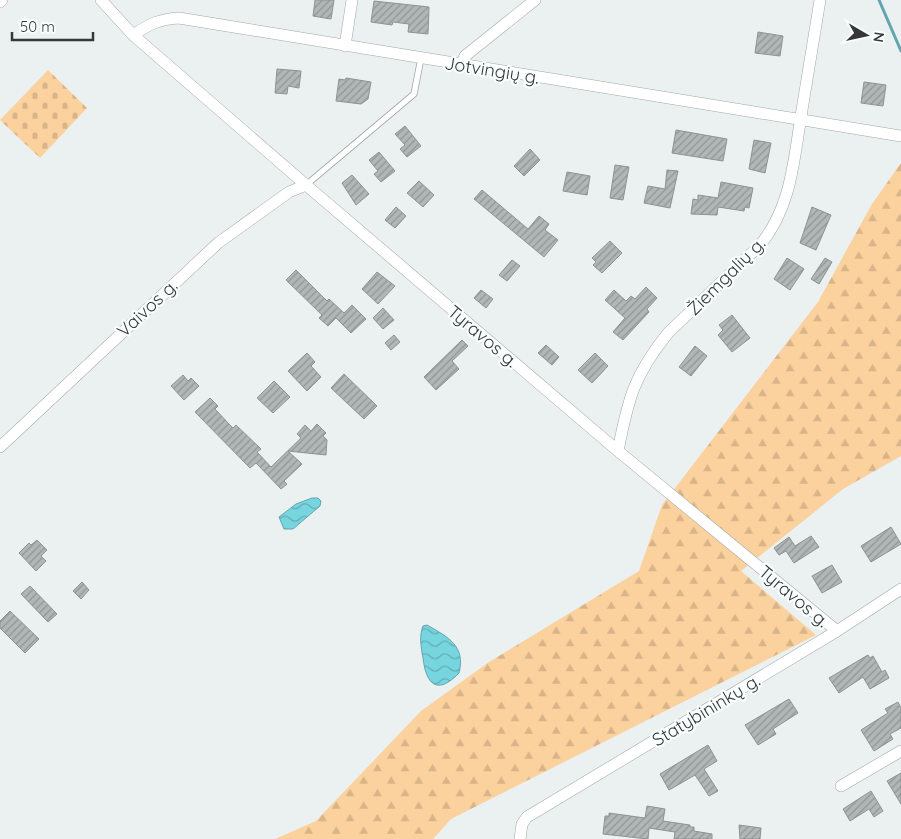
<svg xmlns="http://www.w3.org/2000/svg" width="901" height="839" font-family="Quicksand,sans-serif">
<defs>
<pattern id="forest-firs" width="22" height="20" patternUnits="userSpaceOnUse" patternTransform="scale(1.25)"><rect width="22" height="20" fill="#fbd19d"/><path d="M5 1l3.5 6h-7zM16 11l3.5 6h-7z" fill="#d8b488"/></pattern>
<pattern id="cemetery-stones" width="16" height="16" patternUnits="userSpaceOnUse" patternTransform="scale(1.25)"><rect width="16" height="16" fill="#fbd19d"/><path d="M2 7V4a2 2 0 0 1 4 0v3zM10 15v-3a2 2 0 0 1 4 0v3z" fill="#d8b488"/></pattern>
<pattern id="water-waves" width="16" height="10" patternUnits="userSpaceOnUse" patternTransform="scale(1.25)"><rect width="16" height="10" fill="#77d5df"/><path d="M0 5q4-4 8 0t8 0" fill="none" stroke="#62aeb6"/></pattern>
<pattern id="building-hatch" width="6" height="6" patternUnits="userSpaceOnUse" patternTransform="scale(1.25)"><rect width="6" height="6" fill="#b1b6b7"/><path d="M-1 1l2-2M0 6l6-6M5 7l2-2" fill="none" stroke="#919596"/></pattern>
</defs>
<rect width="100%" height="100%" fill="#ebf0f1"/>
<path fill="url(#forest-firs)" d="M 901,163 L 901,456 L 843,489 L 741,571 L 816,635 L 451,819 L 433,839 L 275,839 L 316,821 L 421,711 L 489,662 L 639,571 L 662,505 L 818,302 L 872,204 Z"/>
<path fill="url(#cemetery-stones)" d="M 48,70 L 87,108 L 40,158 L 0,120 Z"/>
<path fill="url(#water-waves)" stroke="#64a6ad" d="M 312,498 L 318,498 L 321,501 L 320,506 L 293,529 L 284,529 L 279,517 L 296,504 Z
M 427,625 C 448,637 466,646 459,673 C 437,696 426,684 423,658 C 421,647 419,636 423,626 Z"/>
<g fill="none" stroke-linecap="round" stroke-linejoin="round">
<path stroke="#64a6ad" stroke-width="3" d="M 879,0 L 901,51"/>
</g>
<path fill="url(#building-hatch)" stroke="#8d9292" d="M 315,0 L 334,0 L 331,19 L 313,16 Z
M 374,1 L 429,7 L 428,34 L 408,32 L 409,24 L 393,22 L 392,25 L 371,22 Z
M 758,32 L 783,36 L 780,56 L 755,53 Z
M 277,69 L 301,71 L 299,88 L 288,86 L 287,94 L 275,93 Z
M 346,78 L 371,82 L 368,99 L 361,104 L 336,101 L 339,79 L 345,80 Z
M 864,82 L 886,85 L 883,106 L 861,103 Z
M 405,126 L 421,146 L 407,157 L 400,149 L 405,145 L 395,134 Z
M 676,130 L 727,139 L 723,161 L 672,153 Z
M 754,140 L 771,143 L 765,173 L 749,169 Z
M 530,149 L 540,160 L 524,176 L 514,166 Z
M 379,152 L 395,171 L 381,182 L 374,174 L 378,171 L 369,160 Z
M 615,165 L 629,167 L 623,200 L 610,198 Z
M 667,170 L 678,171 L 670,208 L 644,203 L 648,186 L 665,189 Z
M 567,172 L 590,176 L 587,195 L 563,191 Z
M 352,175 L 369,194 L 356,205 L 342,183 Z
M 419,181 L 434,195 L 423,207 L 407,193 Z
M 721,182 L 753,188 L 749,208 L 745,207 L 744,211 L 718,207 L 717,215 L 691,214 L 693,199 L 698,200 L 698,195 L 718,198 Z
M 482,190 L 528,229 L 539,216 L 549,224 L 545,230 L 558,240 L 544,257 L 474,199 Z
M 396,207 L 406,216 L 395,228 L 385,220 Z
M 812,207 L 831,215 L 816,250 L 800,243 Z
M 610,241 L 622,253 L 602,273 L 593,265 L 596,262 L 592,258 Z
M 787,258 L 804,269 L 790,290 L 774,279 Z
M 825,258 L 832,262 L 819,284 L 811,279 Z
M 512,260 L 520,266 L 507,281 L 499,275 Z
M 296,270 L 327,301 L 329,299 L 344,313 L 352,305 L 366,319 L 351,333 L 336,318 L 328,326 L 319,318 L 322,315 L 286,280 Z
M 377,272 L 395,286 L 378,304 L 362,289 Z
M 646,287 L 657,298 L 647,309 L 649,312 L 623,340 L 613,332 L 625,318 L 605,300 L 614,290 L 626,301 L 631,296 L 635,299 Z
M 481,290 L 493,299 L 486,308 L 474,298 Z
M 383,308 L 394,320 L 383,329 L 373,318 Z
M 732,315 L 750,338 L 732,352 L 718,335 L 723,330 L 719,325 Z
M 394,335 L 400,342 L 391,350 L 385,343 Z
M 462,340 L 468,346 L 452,361 L 459,369 L 436,390 L 424,377 Z
M 546,345 L 559,357 L 552,365 L 538,353 Z
M 695,346 L 707,356 L 691,376 L 679,367 Z
M 307,353 L 315,362 L 311,366 L 321,377 L 307,391 L 288,371 Z
M 595,353 L 608,366 L 592,383 L 578,370 Z
M 344,374 L 377,406 L 364,419 L 331,388 Z
M 183,375 L 188,381 L 191,378 L 199,386 L 184,400 L 171,386 Z
M 274,381 L 290,397 L 273,413 L 257,398 Z
M 210,398 L 218,406 L 215,409 L 229,424 L 233,428 L 236,425 L 261,449 L 257,452 L 271,467 L 301,438 L 297,434 L 305,425 L 311,431 L 317,424 L 326,433 L 323,436 L 327,440 L 326,455 L 288,451 L 302,464 L 284,481 L 287,484 L 281,489 L 256,463 L 250,468 L 195,412 Z
M 891,527 L 901,544 L 871,562 L 861,546 Z
M 811,536 L 819,547 L 794,563 L 786,551 L 779,555 L 774,548 L 789,537 L 795,546 Z
M 37,540 L 47,550 L 41,556 L 46,561 L 36,571 L 19,553 L 29,543 L 31,545 Z
M 832,565 L 842,582 L 822,593 L 812,576 Z
M 82,582 L 89,590 L 81,599 L 73,591 Z
M 30,586 L 57,614 L 48,622 L 21,594 Z
M 10,611 L 39,639 L 25,653 L 0,628 L 0,621 Z
M 868,655 L 870,658 L 873,656 L 882,672 L 885,670 L 889,678 L 870,689 L 863,677 L 839,693 L 829,678 Z
M 789,699 L 798,713 L 773,729 L 776,734 L 758,745 L 745,725 Z
M 898,702 L 901,708 L 901,728 L 890,734 L 893,739 L 874,751 L 861,730 L 888,713 L 885,709 Z
M 708,745 L 717,761 L 704,769 L 718,791 L 709,796 L 695,775 L 669,790 L 660,774 Z
M 901,773 L 901,804 L 887,781 Z
M 871,791 L 883,811 L 874,817 L 869,809 L 850,821 L 843,809 Z
M 647,806 L 665,809 L 663,821 L 690,825 L 690,827 L 694,827 L 694,831 L 712,834 L 712,839 L 674,839 L 675,832 L 649,828 L 648,839 L 603,834 L 605,816 L 609,816 L 609,813 L 645,818 Z
M 739,825 L 761,828 L 760,839 L 740,839 Z"/>
<g fill="none" stroke-linecap="round" stroke-linejoin="round">
<g stroke="#a2a7a7" stroke-width="7">
<path id="lane" d="M 306,185 L 414,94 L 421,58"/>
</g>
<g stroke="#a2a7a7" stroke-width="12">
<path id="street" d="M 101,0 L 133,35 L 306,185 L 618,451 L 837,631
M 0,2 L 2,0
M 133,35 C 149,24 160,19 179,18 L 901,136
M 345,46 L 352,0
M 461,65 L 465,56 L 535,0
M 0,447 L 218,243 L 289,192 L 306,185
M 618,451 C 628,399 634,375 668,333 L 760,245 C 792,207 794,157 802,110 C 808,74 814,37 820,0
M 841,786 L 901,751
M 520,839 L 522,824 L 527,817 L 837,631 L 901,589"/>
</g>
<use href="#lane" stroke="#fff" stroke-width="5.5"/>
<use href="#street" stroke="#fff" stroke-width="11"/>
</g>
<g text-anchor="middle" dominant-baseline="central" stroke-width="4.5" stroke-linejoin="round" paint-order="stroke">
<g font-size="18" fill="#363838" stroke="#f8fefe">
<text transform="translate(492 70) rotate(9)">Jotvingių g.</text>
<text transform="translate(726 276) rotate(-45)">Žiemgalių g.</text>
<text transform="translate(147 308) rotate(-43)">Vaivos g.</text>
<text transform="translate(483 336) rotate(40)">Tyravos g.</text>
<text transform="translate(794 596) rotate(40)">Tyravos g.</text>
<text transform="translate(706 710) rotate(-31)">Statybininkų g.</text>
</g>
</g>
<g transform="translate(866 35) rotate(99)" stroke="#f8fefe" stroke-width="4" paint-order="stroke">
<path d="M0-4L9 19L0 12L-9 19Z" fill="#363838"/>
<text y="-8" font-size="14" font-weight="bold" text-anchor="middle" fill="#363838">N</text>
</g>
<path d="M12 32v8h81v-8" fill="none" stroke="#363838" stroke-width="2.5"/>
<text x="20" y="32" font-size="15" fill="#363838" stroke="#f8fefe" stroke-width="4" paint-order="stroke">50 m</text>
</svg>
